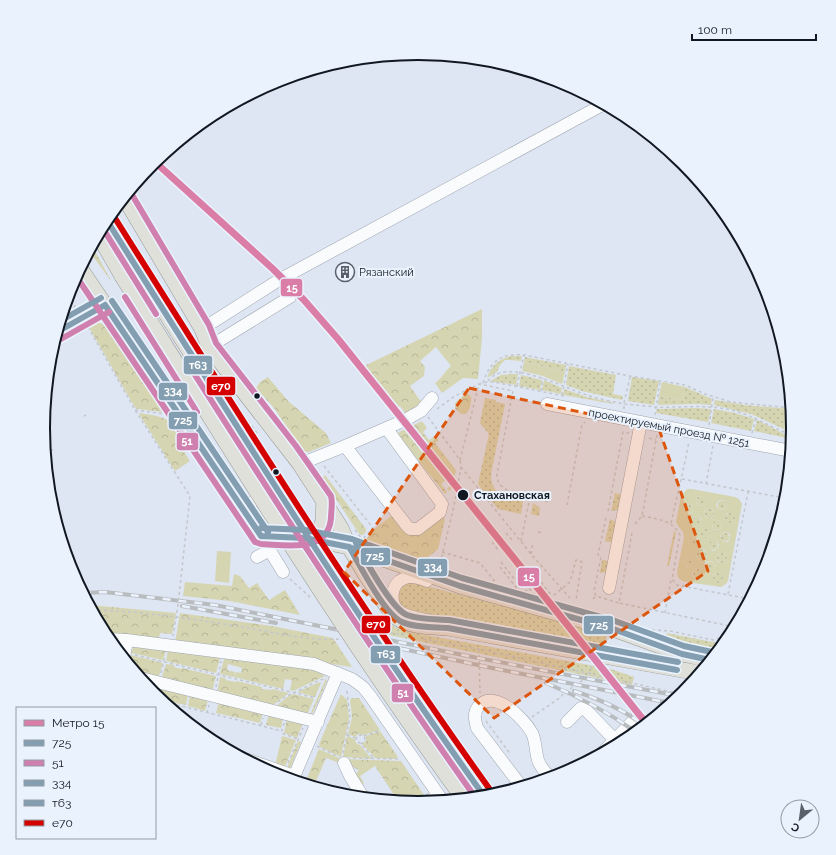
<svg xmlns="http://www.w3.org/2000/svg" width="836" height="855" font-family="Raleway,sans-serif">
<defs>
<pattern id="grass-dots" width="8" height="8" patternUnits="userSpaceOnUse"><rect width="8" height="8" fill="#d6d5b2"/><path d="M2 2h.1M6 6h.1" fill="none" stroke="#b7b699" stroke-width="1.8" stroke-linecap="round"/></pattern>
<pattern id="forest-crowns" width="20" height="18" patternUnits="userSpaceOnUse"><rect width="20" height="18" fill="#d6d5b2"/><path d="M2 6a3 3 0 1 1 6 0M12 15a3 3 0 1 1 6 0" fill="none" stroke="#b7b699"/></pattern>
</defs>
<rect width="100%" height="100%" fill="#dee6f3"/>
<path fill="url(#grass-dots)" d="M 92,246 L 112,282 L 89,251 Z
M 511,356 L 522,356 L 521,361 L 509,360 L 505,360 L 500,365 L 497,372 L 487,378 C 491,366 499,359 511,356 Z
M 525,357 L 566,365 L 565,372 L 524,362 Z
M 569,366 L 616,375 L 613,394 L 623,396 L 622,400 L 582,391 L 566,385 Z
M 512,374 L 518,374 L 516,385 L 490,381 L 501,375 Z
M 521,375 L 542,380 L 540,390 L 519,386 Z
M 632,377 L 659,381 L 654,405 L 628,401 Z
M 544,380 L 562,388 L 561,394 L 542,390 Z
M 685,387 L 712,399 L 711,405 L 698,404 L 658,405 L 659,396 L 682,400 Z
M 564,389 L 587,397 L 614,403 L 614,404 L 563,395 Z
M 485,398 L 496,400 L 496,402 L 505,404 L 491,474 C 491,495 506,498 523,500 L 521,514 L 498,509 L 478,484 L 489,434 L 480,423 Z
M 715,400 L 745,405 L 791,409 L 788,431 L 751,414 L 714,405 Z
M 695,408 L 711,409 L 708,422 L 656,413 L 657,409 Z
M 714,409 L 735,413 L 754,419 L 751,431 L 711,423 Z
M 757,420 L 788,436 L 787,438 L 754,431 Z
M 615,493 L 623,495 L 618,510 L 611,511 Z
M696 501a5 5 0 1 1 10 0a5 5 0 1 1-10 0Z
M717.5 505a4.5 4.5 0 1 1 9 0a4.5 4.5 0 1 1-9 0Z
M 533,503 L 540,508 L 539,516 L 531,514 Z
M683 509a5 5 0 1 1 10 0a5 5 0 1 1-10 0Z
M704 513a5 5 0 1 1 10 0a5 5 0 1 1-10 0Z
M725 518a5 5 0 1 1 10 0a5 5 0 1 1-10 0Z
M692 522a5 5 0 1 1 10 0a5 5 0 1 1-10 0Z
M 610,519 L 616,522 L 613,543 L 605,541 Z
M712 525a5 5 0 1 1 10 0a5 5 0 1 1-10 0Z
M700 533a5 5 0 1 1 10 0a5 5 0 1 1-10 0Z
M 674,531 L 676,532 L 669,566 L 667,566 Z
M720.5 537a4.5 4.5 0 1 1 9 0a4.5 4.5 0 1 1-9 0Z
M688 542a5 5 0 1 1 10 0a5 5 0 1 1-10 0Z
M708 545a5 5 0 1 1 10 0a5 5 0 1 1-10 0Z
M696 554a5 5 0 1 1 10 0a5 5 0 1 1-10 0Z
M717 558a5 5 0 1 1 10 0a5 5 0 1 1-10 0Z
M685 562a5 5 0 1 1 10 0a5 5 0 1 1-10 0Z
M 602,560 L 609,561 L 607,572 L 600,573 Z
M705.5 566a4.5 4.5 0 1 1 9 0a4.5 4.5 0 1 1-9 0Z
M693 574a5 5 0 1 1 10 0a5 5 0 1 1-10 0Z
M713 578a5 5 0 1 1 10 0a5 5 0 1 1-10 0Z
M 408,583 L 416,583 L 607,634 L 603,649 L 409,613 L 400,607 L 397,598 L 401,587 Z
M 391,625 L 404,631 L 611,669 L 634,677 L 632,685 L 389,635 L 385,629 Z
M 667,633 L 723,644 L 716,653 L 689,648 L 665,642 Z
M 326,678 L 327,681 L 313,713 L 310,715 Z"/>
<path fill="url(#forest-crowns)" d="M 482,309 L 482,338 L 478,379 L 463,378 L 442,393 L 435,383 C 442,378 445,371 451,366 L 436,347 L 420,361 L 425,367 L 424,376 L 410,386 L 422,403 L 407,416 L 400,406 L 392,412 L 358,369 Z
M 96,322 L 100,323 L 106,325 L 163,410 L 163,412 L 137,409 L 134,406 L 90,329 L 88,326 Z
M 268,377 L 288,401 L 326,433 L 331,443 L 309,452 L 304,452 L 274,408 L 256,388 L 260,382 Z
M 467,394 L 470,395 C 473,400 470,410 466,414 L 461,414 L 455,408 L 455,403 L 464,395 Z
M 140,413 C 173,418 171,420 189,447 L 183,450 L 190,461 L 175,471 L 139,414 Z
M 422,421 L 427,428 L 423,432 L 429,440 L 435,436 L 439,440 L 435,443 L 456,470 L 452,488 L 449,491 L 447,489 L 451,485 L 447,479 L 441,484 L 447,492 L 445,494 L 398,435 L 399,432 Z
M 325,475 L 366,529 L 366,532 L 363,535 L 360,535 L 322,478 Z
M 394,514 L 406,529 L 441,514 L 445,519 L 438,549 L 422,562 L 374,545 L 366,540 C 371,529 385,521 394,514 Z
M 234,574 L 240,576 L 249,588 L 257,583 L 269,600 L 285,590 L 300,615 L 230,601 L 183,596 L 185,582 L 232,586 Z
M 90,605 L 176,613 L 172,634 L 160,633 L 158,641 L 106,635 Z
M 180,613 L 272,626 L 333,638 L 352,667 L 175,643 Z
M 135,647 L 166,651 L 163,660 L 131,653 L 133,648 Z
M 168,651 L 220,658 L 216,673 L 166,661 Z
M 131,655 L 163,663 L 158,679 L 138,674 L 129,663 Z
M 224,659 L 254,661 L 315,670 L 325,676 L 293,691 L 290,690 L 292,680 L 285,679 L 283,689 L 234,677 L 236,672 L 241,673 L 242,668 L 228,664 L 227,670 L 235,672 L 234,677 L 220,674 Z
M 166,664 L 174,665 L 174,667 L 181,669 L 182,668 L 216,676 L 212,692 L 161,680 Z
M 220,677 L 225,678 L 226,680 L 236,682 L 237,681 L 262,687 L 262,689 L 271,690 L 272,689 L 289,693 L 272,706 L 217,693 Z
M 320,682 L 321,683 L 315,697 L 297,692 Z
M 146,685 L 188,695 L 186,705 C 166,701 160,701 146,685 Z
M 293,694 L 314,699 L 307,715 L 275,707 L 287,697 Z
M 341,694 L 347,700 L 349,718 L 341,757 L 320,747 L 319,744 Z
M 190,695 L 208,700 L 205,711 L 188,706 Z
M 352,698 L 359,698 L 380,730 L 364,735 L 358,734 L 355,737 L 348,734 L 352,717 L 350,700 Z
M 219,702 L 263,713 L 260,723 L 216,713 Z
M 269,714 L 283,718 L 281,728 L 266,725 Z
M 287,718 L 303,723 L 297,738 L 284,733 Z
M 380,731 L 398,757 L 395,759 L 375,758 L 362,744 L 366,741 L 366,736 Z
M 282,736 L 296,740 L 284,769 L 275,766 Z
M 347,736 L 355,739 L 356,743 L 360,745 L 372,759 L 343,757 Z
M 298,741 L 301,742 L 289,771 L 286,770 Z
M 319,749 L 342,759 L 342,764 L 326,758 L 314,786 L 305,783 Z
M 345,759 L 401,761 L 424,795 L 424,798 L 418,802 L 398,801 L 375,766 L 360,776 L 364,783 L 358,787 L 355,775 L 359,770 L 345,763 Z"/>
<path fill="#d6d5b2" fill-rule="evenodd" d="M 524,362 L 565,372 L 562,384 L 543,376 L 522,371 Z
M 662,382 L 685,387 L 682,400 L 659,396 Z
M 687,489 L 692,489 L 735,497 L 739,499 L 742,504 L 728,581 L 726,584 L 721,587 L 686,582 C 680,581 677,577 677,572 L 684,537 L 683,532 L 678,526 L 676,522 L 681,496 ZM 699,496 L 702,496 L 706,500 L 705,503 L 703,506 L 699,506 L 696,503 L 696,499 ZM 722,500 L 725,501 L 727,505 L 725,509 L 721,510 L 718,508 L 716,505 L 718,501 ZM 688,504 L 692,505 L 693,509 L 692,513 L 688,514 L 685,513 L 683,509 L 684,506 ZM 707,508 L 711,508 L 714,511 L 714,515 L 711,518 L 707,518 L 704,515 L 704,511 ZM 731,513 L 734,515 L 735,519 L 733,522 L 729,523 L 726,521 L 725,517 L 727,513 ZM 695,517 L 699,517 L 702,519 L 702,523 L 700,526 L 696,526 L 693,524 L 692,520 ZM 719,520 L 722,524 L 722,527 L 719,530 L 715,530 L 712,527 L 712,524 L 715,521 ZM 705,528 L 709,530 L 710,533 L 708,537 L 705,538 L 702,537 L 700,533 L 702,530 ZM 726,532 L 730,534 L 730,538 L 728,542 L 724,542 L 721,539 L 720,536 L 722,533 ZM 691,537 L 695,537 L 698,539 L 698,543 L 696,546 L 691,546 L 688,544 L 688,540 ZM 713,540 L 717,541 L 719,545 L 717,549 L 713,551 L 710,549 L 708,545 L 710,542 ZM 700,549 L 704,549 L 706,552 L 706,556 L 703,559 L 699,559 L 696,556 L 697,552 ZM 720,553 L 724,553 L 727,556 L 726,561 L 723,563 L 718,562 L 717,559 L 717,556 ZM 688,557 L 692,557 L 694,560 L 694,564 L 692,567 L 687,567 L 685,564 L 685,560 ZM 710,561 L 713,562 L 715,566 L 713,569 L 710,571 L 706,569 L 704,566 L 706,562 ZM 698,569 L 701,570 L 703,574 L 701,578 L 697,579 L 694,578 L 692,574 L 694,570 ZM 718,573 L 722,575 L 723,578 L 722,581 L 718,583 L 714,581 L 713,577 L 714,574 Z
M 217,551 L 231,552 L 229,583 L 215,581 Z"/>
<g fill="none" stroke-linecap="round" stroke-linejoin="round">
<g stroke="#9ea5af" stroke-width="13">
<path id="minor" d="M 202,329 L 279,280 L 604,104
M 57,332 L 105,305
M 209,347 L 290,297
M 547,404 L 791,451
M 345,446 L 407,526 L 410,529 L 418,529 L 440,512 L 442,504 L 387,429
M 299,463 L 310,460 L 345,446 L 405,420 L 421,411 L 432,398
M 242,508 L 256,500
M 261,536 L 283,572
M 257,557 L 270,550
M 427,581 C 419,578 411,575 403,579 C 391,584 389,603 399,611 C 410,620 428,618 440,624
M 609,588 L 641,422
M 109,639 L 127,640 L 314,664 L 352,679 L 363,687 L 371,697 L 442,800
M 124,658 L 127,640
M 141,678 L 318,722
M 567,722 L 581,708 L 586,710 L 615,740
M 603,752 L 635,719 L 647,722
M 249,760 L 294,776
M 344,763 L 350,776 L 363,797
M 293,779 L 338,673
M 521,786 L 477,728 C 475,720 473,714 478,707 C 494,687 524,719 532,733 C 536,741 535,750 538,760 C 540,767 545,772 550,777
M 427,802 L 438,795"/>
</g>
<g stroke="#959892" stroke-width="16">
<path id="major" d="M 124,197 L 202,329 L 209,347 L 299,463 L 341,528 L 349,547 L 365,574 L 392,614 C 405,627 430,627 448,628 L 699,673
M 106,219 L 137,268
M 98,234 L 122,276
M 80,268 L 261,536 L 304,538 L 349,547 L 460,586 L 613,629 L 682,654 L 710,660
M 304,538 C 328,529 322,523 324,500"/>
</g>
<path stroke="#c3c7cb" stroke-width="1.5" stroke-dasharray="3 3" stroke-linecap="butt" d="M 115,208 L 120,218
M 63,313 L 75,306 L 69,295
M 88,327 L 135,410 L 190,496 L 178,605 L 173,636
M 488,381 C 497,369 514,371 527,374 C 550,379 570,390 593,397 C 603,400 615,402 625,404 C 635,405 646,406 655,407 C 681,408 706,404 731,410 C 753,415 771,428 792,435
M 483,383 C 490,361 501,353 524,355 L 630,376 L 685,385 L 705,394 L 731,402 L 791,408
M 517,386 L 524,355
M 541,391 L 543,378
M 562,395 L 568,364
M 437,409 L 455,396 L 479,384 L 513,391 L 497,474 C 497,477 497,480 499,483 C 506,495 537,499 550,502
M 624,409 L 624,403 L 630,377
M 135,410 L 165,414
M 655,415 L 660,381
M 84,416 L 86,415
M 428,417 L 460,460 L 461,467 L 454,506 L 440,564
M 248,421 L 258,434
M 709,425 L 713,398
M 752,433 L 756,418
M 649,438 L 656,440
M 789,440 L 792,420
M 45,449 L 53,450
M 460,460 L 479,384 L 487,382 L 494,382 L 564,396
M 324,466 L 373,528 L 362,540
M 461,467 L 531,554 L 570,598
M 682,479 L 779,497
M 706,484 L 713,446
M 567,505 L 582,425 L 585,422
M 608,511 L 623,432 L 629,433
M 642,516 C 657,519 673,520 680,535 L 672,579 L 677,585 L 749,599
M 606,518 L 598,555 L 601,557 L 594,591 L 596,596 L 619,603
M 671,523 C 677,496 684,469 689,441
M 635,524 L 642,516 L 657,435
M 355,530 L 361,538
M 538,532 L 543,533
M 506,533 L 512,540
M 632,533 L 619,603 L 735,627
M 521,541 L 530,497
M 492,542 L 498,550
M 442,552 L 480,563 L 497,584
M 531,554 L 533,542
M 501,562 L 515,580 L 530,568 L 552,596
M 766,566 L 786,460
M 500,567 L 519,591
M 290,579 L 311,598
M 525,592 L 529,588 L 534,595
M 728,594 L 748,492
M 549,599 L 570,582 L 576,560 L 582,562 L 576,600
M 593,599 L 596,596
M 92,610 C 142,611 193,619 242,627 C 273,632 307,641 339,639
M 665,613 L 671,580
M 652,630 L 670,631 L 713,640 L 730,635
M 384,632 L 406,635
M 423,639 L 479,649 L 681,694
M 479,649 L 480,693
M 135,655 L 316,698
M 161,673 L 165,656
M 216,687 L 221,661
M 165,702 L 282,731
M 278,702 L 285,697 L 320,680 L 324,679
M 207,713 L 209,705
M 532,717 L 561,697 L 565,691 L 570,689 L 590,675 L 592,665
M 486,721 L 511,755
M 284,723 L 281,733 L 298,739
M 261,725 L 263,718
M 347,735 L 356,738
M 364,736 L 381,730
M 361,744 L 364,742 L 365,738 L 362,735 L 357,736 L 356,740 L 361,744 L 374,759
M 317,746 L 337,756
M 343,753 L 350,717 L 347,692 L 348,688
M 353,758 L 401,759
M 288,763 L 303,728"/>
<use href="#minor" stroke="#fafbfd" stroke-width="12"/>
<use href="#major" stroke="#e0e0db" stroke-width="15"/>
<g stroke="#b9bcbe" stroke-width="4">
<path id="rail" d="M 83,593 L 105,592 L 215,605 L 478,658 L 679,696
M 182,606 L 276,623
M 370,642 L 492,668 L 670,703
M 546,683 C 577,696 606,711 633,730
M 574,691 C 599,699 623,709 643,725"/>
</g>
<use href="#rail" stroke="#eaf2fd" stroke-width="2.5" stroke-dasharray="8" stroke-linecap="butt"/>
<g stroke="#959892" stroke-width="16" stroke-linecap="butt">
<path id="major-bridge" d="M 137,268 L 291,512 L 434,726 L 484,796
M 122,276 C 232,452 340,630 463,798"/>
</g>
<use href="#major-bridge" stroke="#e0e0db" stroke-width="15"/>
<g stroke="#eaf2fd" stroke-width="9">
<path id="bus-1" d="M 105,305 L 261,536
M 57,332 L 105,305
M 261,536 L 304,538 L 349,547 L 460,586 L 613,629 L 682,654 L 710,660
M 349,547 C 360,565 384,614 402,622 C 415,628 434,627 448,628 L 677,670"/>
</g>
<g stroke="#eaf2fd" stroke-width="9">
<path id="bus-2" d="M 102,227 L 156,314
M 76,276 L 255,542 L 261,544 C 286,545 328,554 331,518 C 331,511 333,503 331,496 L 296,446 L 216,343 L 209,325 L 131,193
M 125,297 L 197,412
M 61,339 L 109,312
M 195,375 C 286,518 377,659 475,797"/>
</g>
<g stroke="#eaf2fd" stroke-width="9">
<path id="bus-3" d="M 112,301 L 268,532
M 60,321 L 101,298
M 261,528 L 305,530 L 352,539 L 462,578 L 615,621 L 684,646 L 712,652
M 356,543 C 365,559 391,609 407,615 C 420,620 436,619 449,620 L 678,662"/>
</g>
<g stroke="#eaf2fd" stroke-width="9">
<path id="bus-4" d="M 106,219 C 229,414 350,609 484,796"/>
</g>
<g stroke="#eaf2fd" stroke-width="9">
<path id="bus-5" d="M 113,215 C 235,409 357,604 491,791"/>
</g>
<use href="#bus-1" stroke="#849eb1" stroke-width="6"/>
<use href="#bus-2" stroke="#cf80af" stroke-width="6"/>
<use href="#bus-3" stroke="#849eb1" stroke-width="6"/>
<use href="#bus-4" stroke="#849eb1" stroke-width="6"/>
<use href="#bus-5" stroke="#d50100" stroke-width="6"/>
<g stroke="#eaf2fd" stroke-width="10">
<path id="metro-1" d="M 154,161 L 273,269 L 304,300 L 338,339 L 646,723"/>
</g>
<use href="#metro-1" stroke="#da7da7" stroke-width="7"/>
</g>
<path fill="#dd560d" fill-opacity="0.2" stroke="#dd560d" stroke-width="3" stroke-dasharray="8 5" stroke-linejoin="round" d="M 469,388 L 659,429 L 708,571 L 494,718 L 344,572 Z"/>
<defs>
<g id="building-ring" transform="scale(1)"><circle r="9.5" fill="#eaf2fd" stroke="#59606a" stroke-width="1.5"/><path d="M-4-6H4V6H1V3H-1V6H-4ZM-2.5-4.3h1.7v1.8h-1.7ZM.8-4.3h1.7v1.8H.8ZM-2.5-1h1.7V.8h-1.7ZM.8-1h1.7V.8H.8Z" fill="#59606a"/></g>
</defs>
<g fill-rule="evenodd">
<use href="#building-ring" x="345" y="272"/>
</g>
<g fill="#111821" stroke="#eaf2fd" stroke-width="1.5">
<circle cx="257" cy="396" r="3.5"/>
<circle cx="276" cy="472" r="3.5"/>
<circle cx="463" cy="495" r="6"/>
</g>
<g text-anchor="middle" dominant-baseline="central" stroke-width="4" stroke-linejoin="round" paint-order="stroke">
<g font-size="11" fill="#111821" stroke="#eaf2fd" text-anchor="start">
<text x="359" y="272">Рязанский</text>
</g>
<g font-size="11" fill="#111821" stroke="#eaf2fd">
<text transform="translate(669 428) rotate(11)">проектируемый проезд № 1251</text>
</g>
<g font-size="11" font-weight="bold" fill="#111821" stroke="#eaf2fd" text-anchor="start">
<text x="474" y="495">Стахановская</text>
</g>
</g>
<path d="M0 0H836V855H0ZM50 428a368 368 0 1 1 736 0a368 368 0 1 1-736 0Z" fill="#eaf2fd" fill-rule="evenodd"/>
<path fill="none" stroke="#111821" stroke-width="2" d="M50 428a368 368 0 1 1 736 0a368 368 0 1 1-736 0Z"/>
<g stroke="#eaf2fd" stroke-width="1.5">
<rect x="280" y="278" width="23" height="19" rx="4" fill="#da7da7"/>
<rect x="183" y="355" width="30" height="20" rx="4" fill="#849eb1"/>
<rect x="206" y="376" width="30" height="20" rx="4" fill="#d50100"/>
<rect x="158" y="382" width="30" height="19" rx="4" fill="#849eb1"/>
<rect x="168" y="411" width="30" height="19" rx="4" fill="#849eb1"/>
<rect x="176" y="432" width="23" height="19" rx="4" fill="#cf80af"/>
<rect x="360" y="547" width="31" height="19" rx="4" fill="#849eb1"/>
<rect x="417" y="558" width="31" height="19" rx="4" fill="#849eb1"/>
<rect x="517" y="567" width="23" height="20" rx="4" fill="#da7da7"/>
<rect x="361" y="615" width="30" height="19" rx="4" fill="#d50100"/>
<rect x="583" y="615" width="31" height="20" rx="4" fill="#849eb1"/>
<rect x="370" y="645" width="31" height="19" rx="4" fill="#849eb1"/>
<rect x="391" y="683" width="23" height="20" rx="4" fill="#cf80af"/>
</g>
<g font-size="11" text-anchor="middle" font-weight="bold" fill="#fff">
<text x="292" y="292">15</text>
<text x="198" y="369">т63</text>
<text x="221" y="390">е70</text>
<text x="173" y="395">334</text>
<text x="183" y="424">725</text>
<text x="187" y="445">51</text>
<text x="375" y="560">725</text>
<text x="433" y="571">334</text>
<text x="529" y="581">15</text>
<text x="376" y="628">е70</text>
<text x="599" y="629">725</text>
<text x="386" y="658">т63</text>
<text x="403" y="697">51</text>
</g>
<rect x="16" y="707" width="140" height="132" fill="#eaf2fd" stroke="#939ba5"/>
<rect x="24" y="720" width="20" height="6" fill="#da7da7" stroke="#939ba5"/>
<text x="52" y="727" font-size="12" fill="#111821">Метро 15</text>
<rect x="24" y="740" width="20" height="6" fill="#849eb1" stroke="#939ba5"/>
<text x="52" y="747" font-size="12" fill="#111821">725</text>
<rect x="24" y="760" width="20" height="6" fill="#cf80af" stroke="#939ba5"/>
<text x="52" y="767" font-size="12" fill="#111821">51</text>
<rect x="24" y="780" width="20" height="6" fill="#849eb1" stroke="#939ba5"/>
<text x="52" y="787" font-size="12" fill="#111821">334</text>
<rect x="24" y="800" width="20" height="6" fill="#849eb1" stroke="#939ba5"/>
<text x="52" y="807" font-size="12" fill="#111821">т63</text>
<rect x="24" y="820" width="20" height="6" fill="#d50100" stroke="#939ba5"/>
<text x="52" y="827" font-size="12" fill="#111821">е70</text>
<g transform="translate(800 819) rotate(209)"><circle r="19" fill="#eaf2fd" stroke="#939ba5"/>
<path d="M0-3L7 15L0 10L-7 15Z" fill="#59606a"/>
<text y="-6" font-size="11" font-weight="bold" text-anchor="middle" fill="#111821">С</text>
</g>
<path d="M692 34v6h124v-6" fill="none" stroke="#111821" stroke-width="2"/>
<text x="698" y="34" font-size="12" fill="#111821" stroke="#eaf2fd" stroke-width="3" paint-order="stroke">100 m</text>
</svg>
